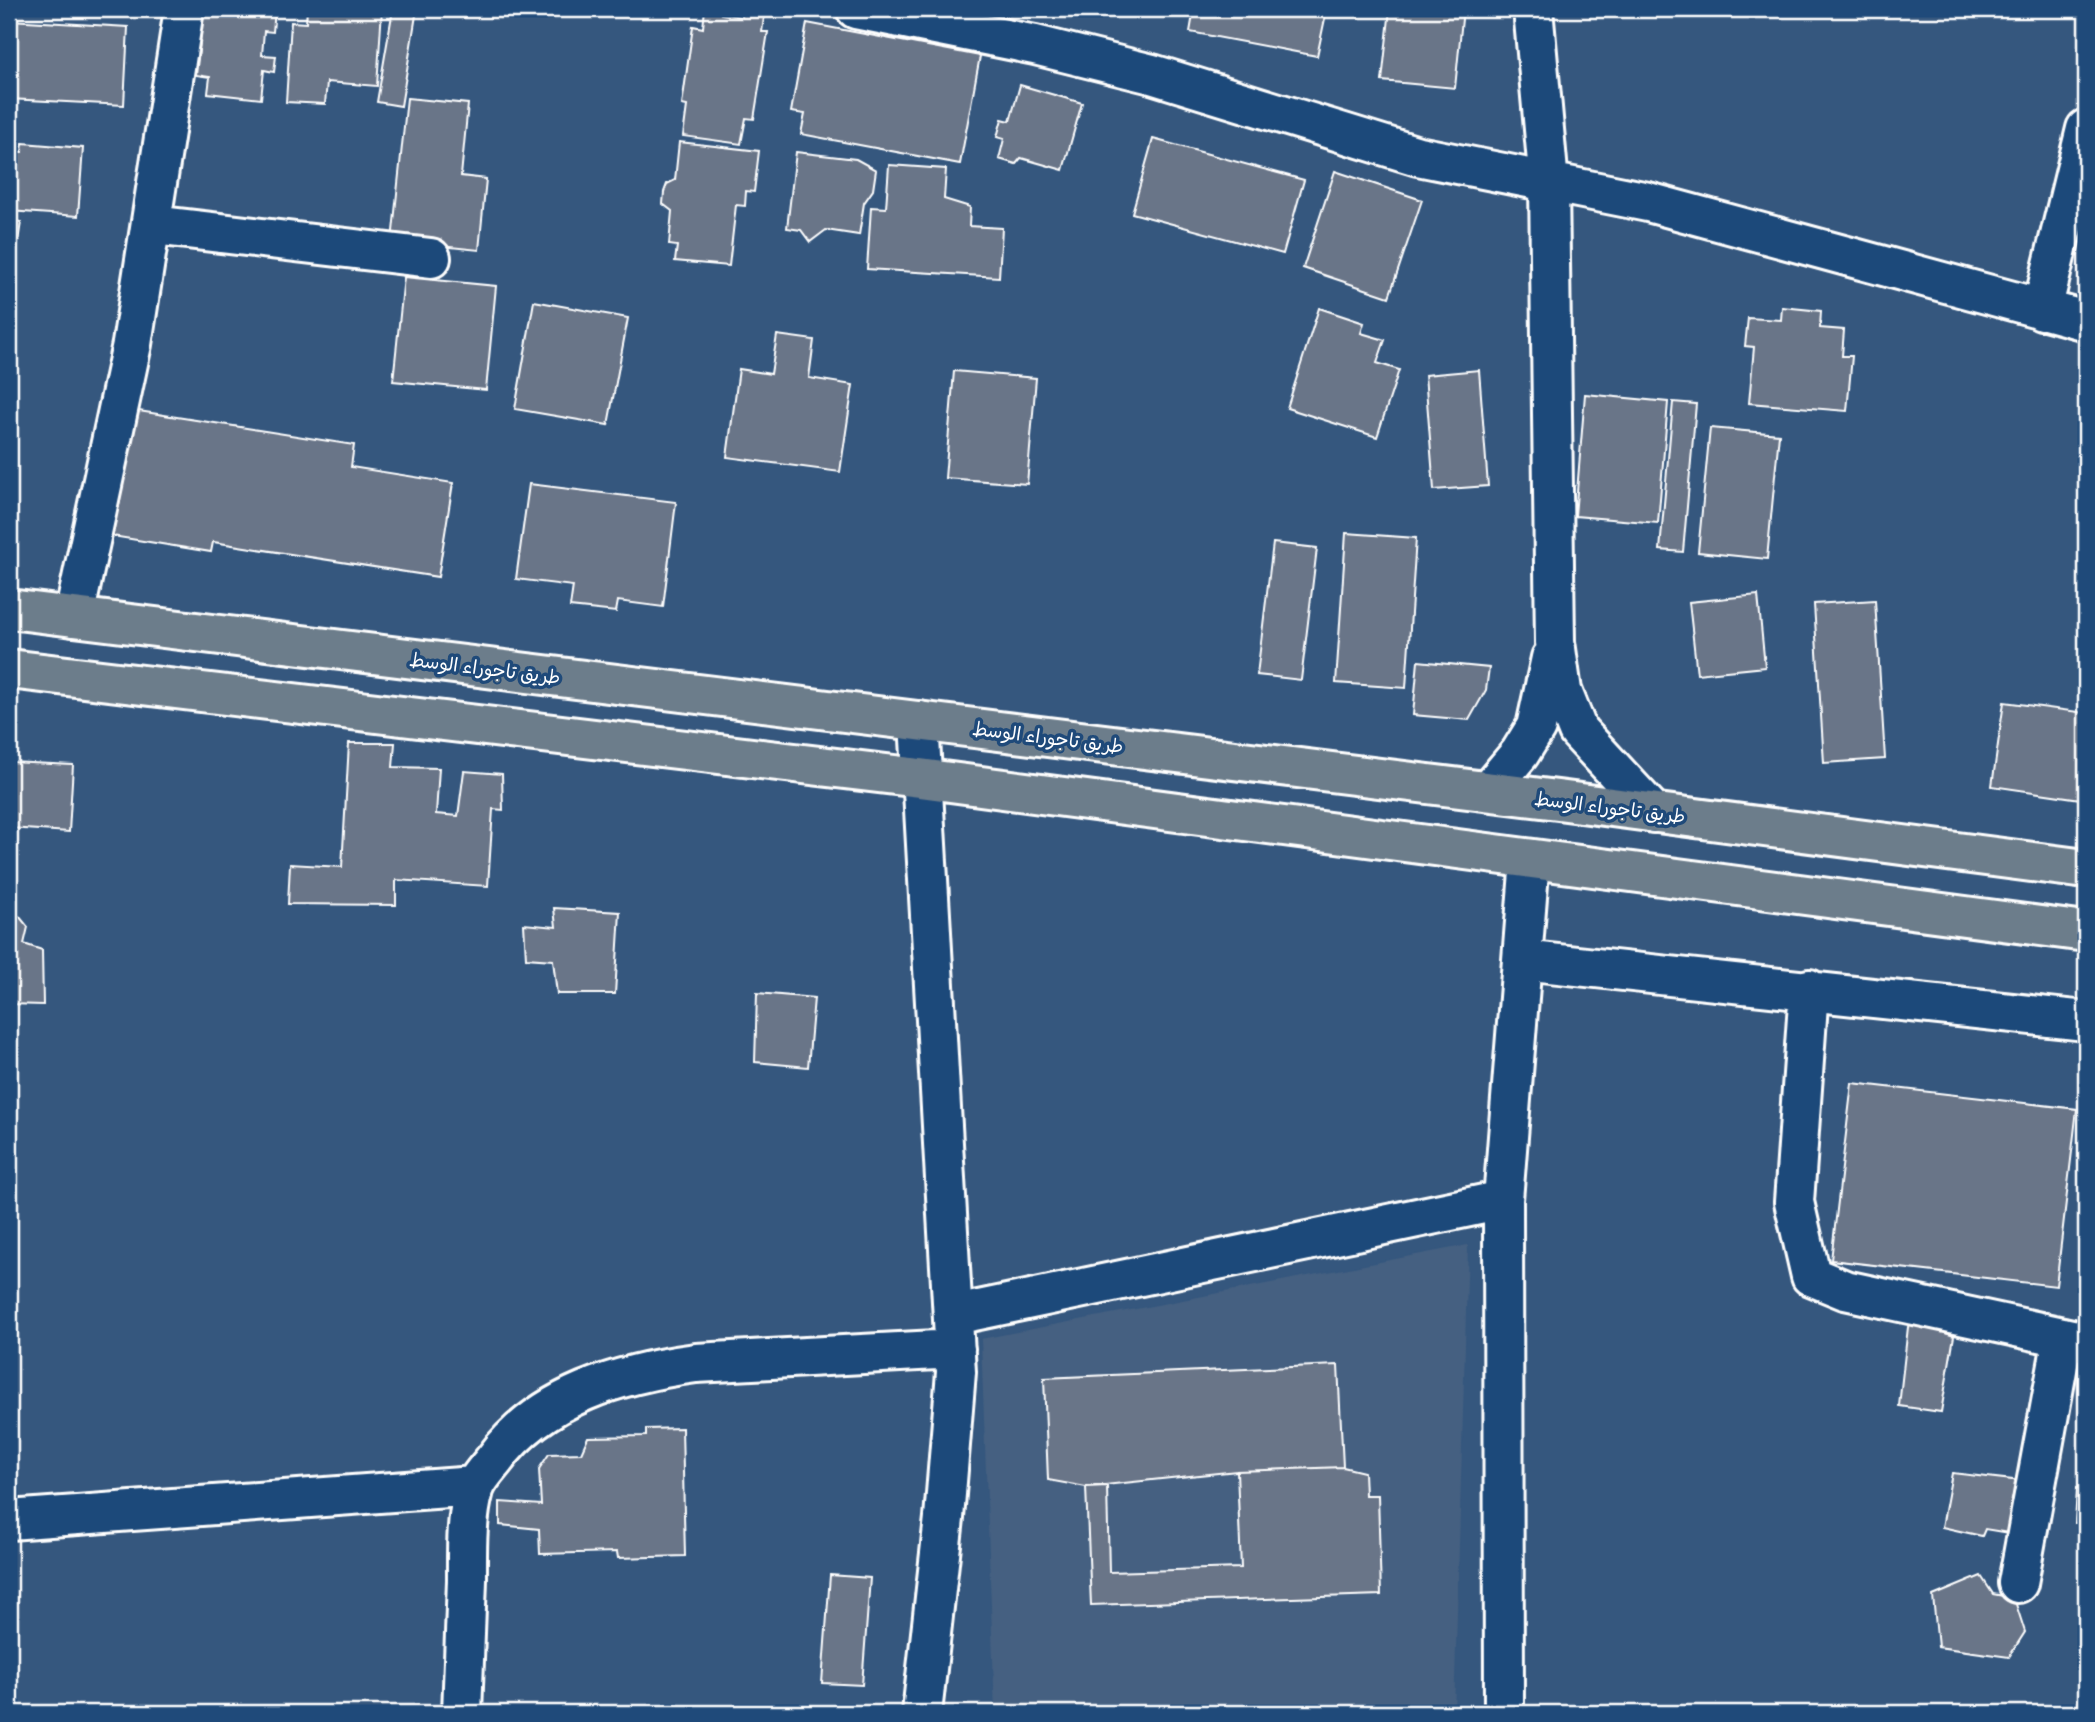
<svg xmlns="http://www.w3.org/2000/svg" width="2095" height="1722" font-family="'Patrick Hand','Playpen Sans Arabic',sans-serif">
<rect width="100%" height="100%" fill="#35577e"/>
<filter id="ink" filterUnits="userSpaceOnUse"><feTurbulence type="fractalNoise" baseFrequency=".0143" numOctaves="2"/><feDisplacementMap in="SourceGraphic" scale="14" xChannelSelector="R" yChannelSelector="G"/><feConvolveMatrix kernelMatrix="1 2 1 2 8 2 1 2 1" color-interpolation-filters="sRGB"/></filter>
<g filter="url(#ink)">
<path fill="#456081" d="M 1468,1245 L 1454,1713 L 995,1713 L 981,1339 Z"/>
<path fill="#697488" stroke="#fff" stroke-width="2" d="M 204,9 L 275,9 L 273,32 L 264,31 L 262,55 L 276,56 L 274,72 L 264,70 L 261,99 L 208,93 L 210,77 L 196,75 Z
M 307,9 L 382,9 L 377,86 L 327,82 L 325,104 L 286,102 L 291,22 L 306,23 Z
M 393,9 L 417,9 L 401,106 L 377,102 Z
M 705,9 L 722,9 L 721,14 L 742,17 L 743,9 L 765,10 L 762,32 L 768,32 L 754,119 L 746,118 L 741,144 L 683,136 L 687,106 L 682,105 L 693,26 L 703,28 Z
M 1056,9 L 1149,9 L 1149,13 Z
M 1194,9 L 1327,9 L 1317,56 L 1190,32 Z
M 1390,9 L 1463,9 L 1455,88 L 1382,81 Z
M 9,20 L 128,27 L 124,105 L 9,99 Z
M 807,23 L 980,56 L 960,164 L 801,134 L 805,114 L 791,112 Z
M 1020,85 L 1082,103 L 1063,170 L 1021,158 L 1016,164 L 999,159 L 1004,139 L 997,137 L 1002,119 L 1010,121 Z
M 407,98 L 468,104 L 461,176 L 486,179 L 479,250 L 392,241 Z
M 1153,139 L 1304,180 L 1283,254 L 1132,213 Z
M 679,142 L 759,151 L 754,192 L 746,191 L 745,206 L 736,205 L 729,266 L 675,261 L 677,246 L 669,245 L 672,211 L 663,204 L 664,192 L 667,184 L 675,180 Z
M 23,143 L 83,148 L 78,216 L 9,211 L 9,151 L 22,152 Z
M 796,152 L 856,159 L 876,170 L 873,190 L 864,203 L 859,235 L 826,230 L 810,242 L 801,230 L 787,228 Z
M 889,165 L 946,169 L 944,199 L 970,207 L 969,226 L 1002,228 L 999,277 L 867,269 L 871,207 L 886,208 Z
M 1335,171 L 1422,200 L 1389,297 L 1303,268 Z
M 9,220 L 21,222 L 15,261 L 9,260 Z
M 404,277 L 496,286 L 486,390 L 393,381 Z
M 534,301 L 628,318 L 608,425 L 515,409 Z
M 1782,307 L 1821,311 L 1820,328 L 1844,330 L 1842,356 L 1852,356 L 1847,411 L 1749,403 L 1754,347 L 1745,346 L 1748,318 L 1781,320 Z
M 1319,308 L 1364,323 L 1361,333 L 1385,340 L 1377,363 L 1399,370 L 1377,437 L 1287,408 Z
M 777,335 L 814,340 L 809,378 L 853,385 L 840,472 L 727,457 L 739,369 L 771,374 Z
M 1479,370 L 1488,486 L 1434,490 L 1425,375 Z
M 954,371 L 1036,378 L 1027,484 L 945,478 Z
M 1585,394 L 1668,402 L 1658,523 L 1575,516 Z
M 1673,402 L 1696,404 L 1683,552 L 1660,550 Z
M 126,409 L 354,445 L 351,467 L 453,483 L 438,577 L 213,542 L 211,552 L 106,535 Z
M 1710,428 L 1779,434 L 1767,559 L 1698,552 Z
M 529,484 L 676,502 L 663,607 L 618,601 L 616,612 L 570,607 L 573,586 L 516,579 Z
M 1346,533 L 1416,538 L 1406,688 L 1336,683 Z
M 1273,543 L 1317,548 L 1301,680 L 1257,675 Z
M 1758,595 L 1765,667 L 1697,674 L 1689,602 Z
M 1875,600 L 1885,759 L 1824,763 L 1814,604 Z
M 1418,661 L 1489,668 L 1486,690 L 1469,720 L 1413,715 Z
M 2004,702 L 2086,713 L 2086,761 L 2081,799 L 1992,786 Z
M 349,743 L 395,743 L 393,767 L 439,768 L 436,814 L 458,816 L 464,771 L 502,774 L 503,810 L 493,809 L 488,886 L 396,880 L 396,905 L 288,904 L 290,864 L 342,867 Z
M 9,762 L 73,765 L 69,832 L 9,828 Z
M 554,908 L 620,912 L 615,994 L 557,994 L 553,960 L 526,958 L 524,924 L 556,927 Z
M 19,916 L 28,927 L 24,944 L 42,950 L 43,1005 L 9,1004 L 9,918 Z
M 757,993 L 814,998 L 808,1067 L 755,1062 Z
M 1852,1083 L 2077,1109 L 2056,1286 L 1831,1260 Z
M 1917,1317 L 1922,1325 L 1954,1336 L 1941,1412 L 1899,1406 L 1908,1327 Z
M 1338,1365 L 1343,1467 L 1237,1471 L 1086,1487 L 1048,1480 L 1044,1378 Z
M 682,1428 L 685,1556 L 618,1558 L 617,1552 L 540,1554 L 539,1529 L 500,1525 L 500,1502 L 541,1505 L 539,1469 L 549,1454 L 581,1453 L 588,1437 L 646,1436 L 646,1429 Z
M 1343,1467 L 1364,1472 L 1365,1495 L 1378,1495 L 1381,1595 L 1091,1605 L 1086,1487 L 1107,1486 L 1109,1572 L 1241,1568 L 1237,1471 Z
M 1952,1473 L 2021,1481 L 2015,1534 L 1985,1529 L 1982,1536 L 1942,1527 Z
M 2077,1488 L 2086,1488 L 2084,1523 L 2075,1523 Z
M 830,1575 L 870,1578 L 862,1685 L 822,1683 Z
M 1981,1576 L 1993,1594 L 2014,1598 L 2025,1632 L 2009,1657 L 1938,1647 L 1933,1596 Z"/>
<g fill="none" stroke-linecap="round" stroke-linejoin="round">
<g stroke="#fff" stroke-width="44">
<path id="minor" d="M 856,9 L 1035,45 L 1152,74 L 1418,156 L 1648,202 L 2086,321
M 1533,9 L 1549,184 L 1555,642 L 1562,691 L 1578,731 L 1654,813
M 153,225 L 431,258
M 2042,310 L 2086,129
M 74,617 L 132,344 L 184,9
M 919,721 L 956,1372 L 944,1518 L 922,1713
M 1488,791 L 1520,753 L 1536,727 L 1551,658
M 1522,960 L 2086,1021
M 1809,989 L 1794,1202 L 1811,1276 L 1845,1290 L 2086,1342
M 1503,1200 L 1504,1713
M 955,1315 L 1503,1200 L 1530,859
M 9,1520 L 475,1486
M 2018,1583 L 2063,1337
M 462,1713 C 464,1669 465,1624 467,1580 C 467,1550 466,1519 474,1490 C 477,1479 488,1468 495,1459 C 541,1396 621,1373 696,1363 L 955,1349"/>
</g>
<g stroke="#fff" stroke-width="44">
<path id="major" d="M 9,609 L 1558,800 L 2086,869
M 9,669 L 920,778 L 2086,932"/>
</g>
<use href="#minor" stroke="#1f4a7a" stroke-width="38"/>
<use href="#major" stroke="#6c7d8b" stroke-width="38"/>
</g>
</g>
<g text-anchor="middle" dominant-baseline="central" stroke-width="7" stroke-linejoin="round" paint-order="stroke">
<g font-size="19" fill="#fff" stroke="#1f4a7a">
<text transform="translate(485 668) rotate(7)">طريق تاجوراء الوسط</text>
<text transform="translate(1048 737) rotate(7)">طريق تاجوراء الوسط</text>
<text transform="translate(1610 807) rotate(7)">طريق تاجوراء الوسط</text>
</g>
</g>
<rect width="2095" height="1722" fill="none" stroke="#1f4a7a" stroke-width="35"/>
<rect x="18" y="18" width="2060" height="1687" fill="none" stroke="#fff" stroke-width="2.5" filter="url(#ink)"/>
</svg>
